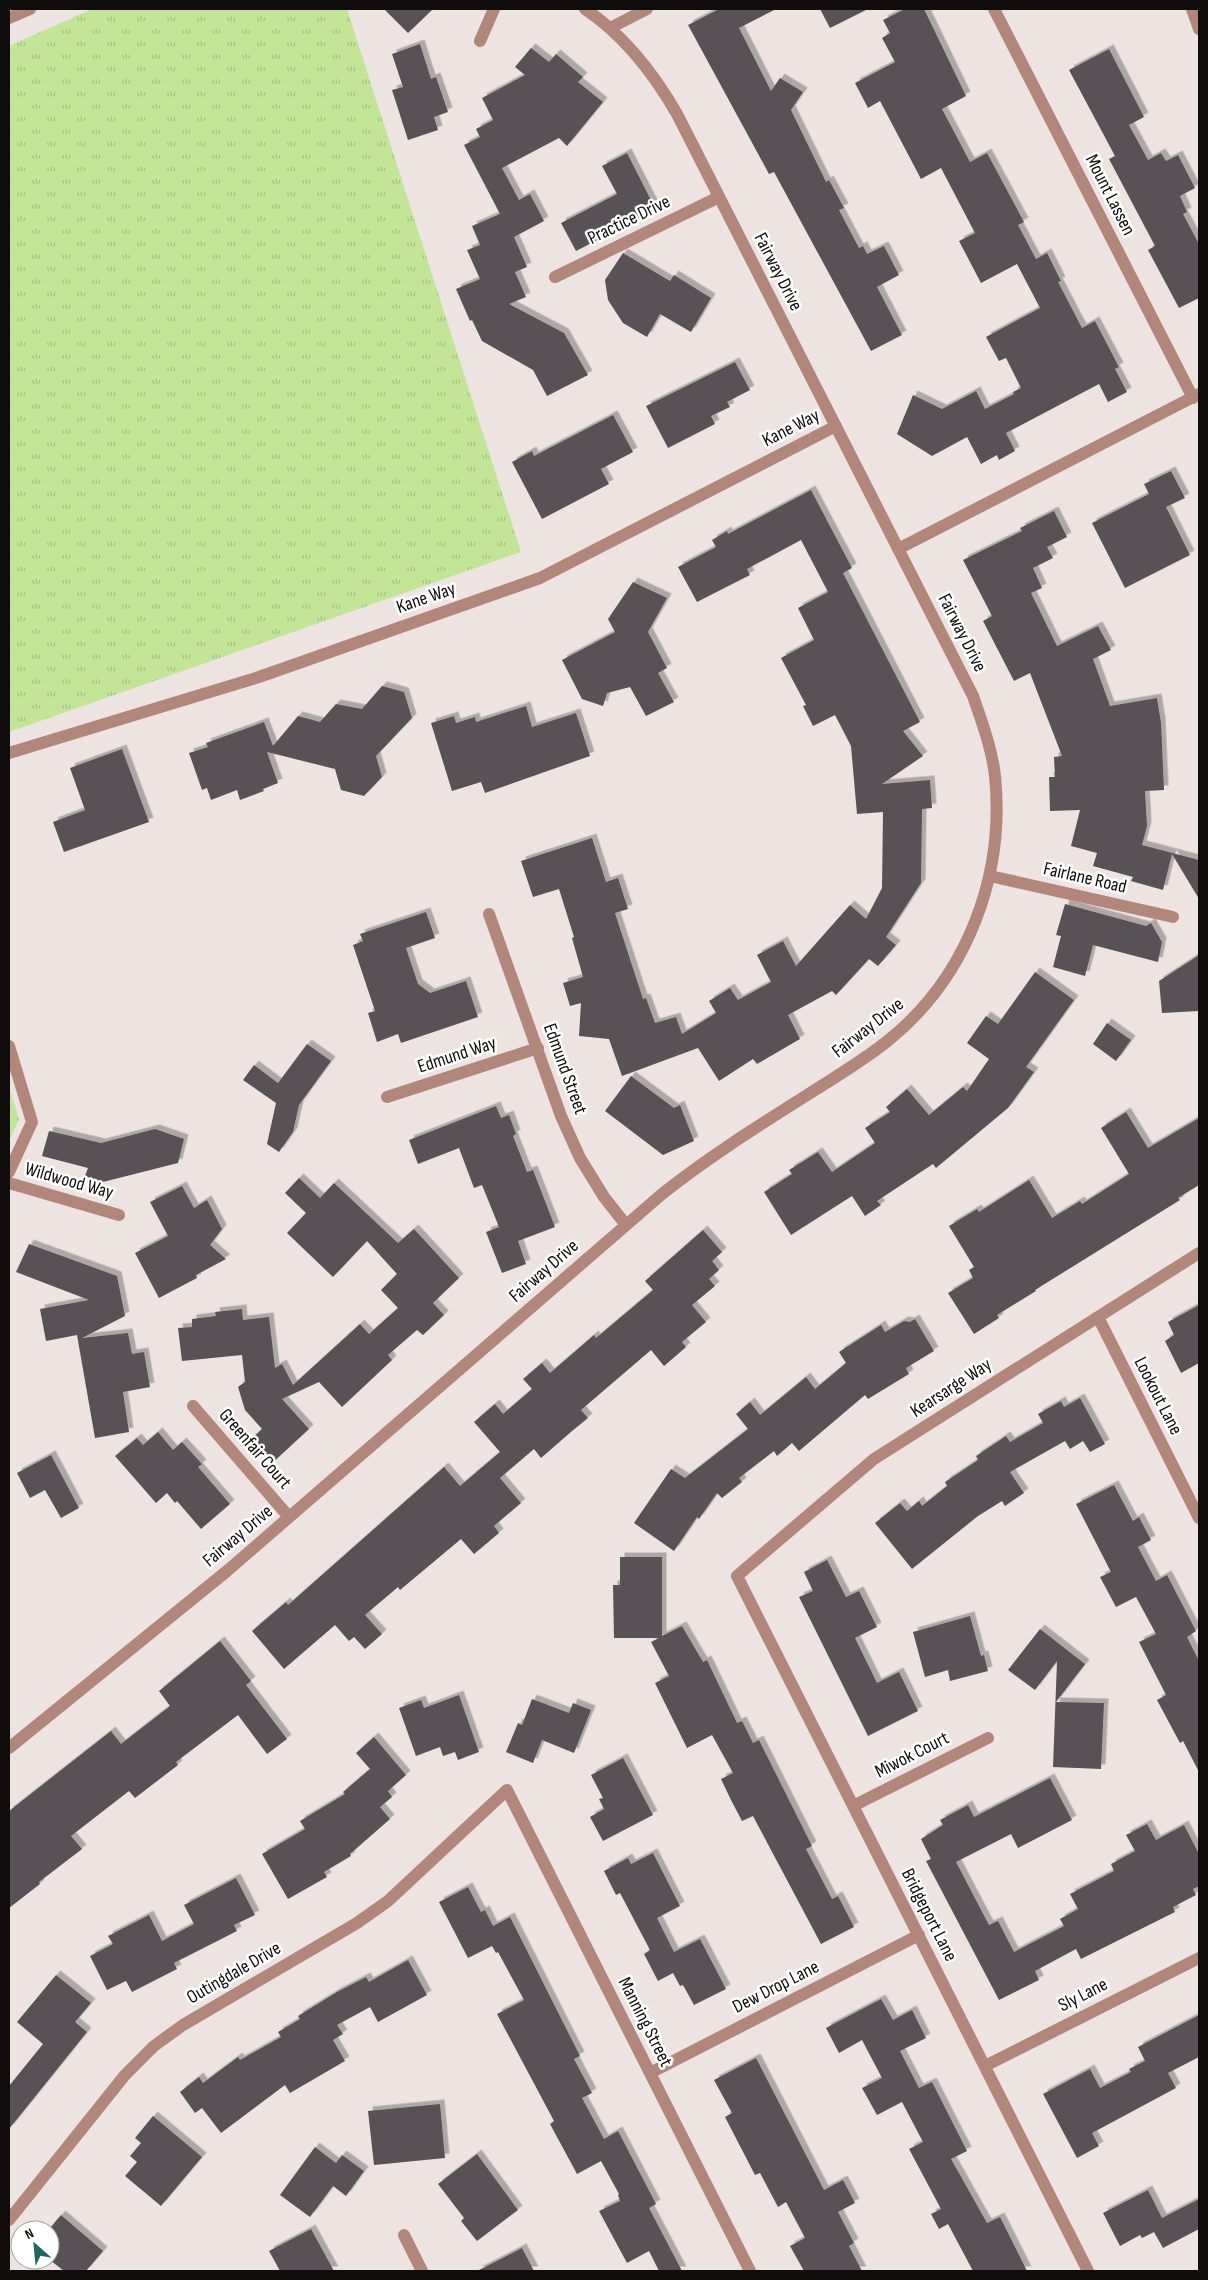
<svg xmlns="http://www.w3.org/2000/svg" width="1208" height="2280" font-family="'Sofia Sans Condensed',sans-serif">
<defs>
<pattern id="grass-tufts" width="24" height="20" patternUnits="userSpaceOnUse" patternTransform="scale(1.25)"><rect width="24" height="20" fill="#c2e598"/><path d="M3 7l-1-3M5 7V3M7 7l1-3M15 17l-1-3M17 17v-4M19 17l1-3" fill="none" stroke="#a6c382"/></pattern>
<filter id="shadow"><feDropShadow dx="4.5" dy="-4.5" stdDeviation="0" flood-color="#0004"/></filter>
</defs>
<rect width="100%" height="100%" fill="#ede4e1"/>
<path fill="url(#grass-tufts)" d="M 92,9 L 347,9 L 521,552 L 9,732 L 9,46 Z
M 9,1087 L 19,1119 L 9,1141 Z"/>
<path fill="#585154" filter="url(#shadow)" d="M 384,9 L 433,9 L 408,33 Z
M 719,9 L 776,9 L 739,28 L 771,91 L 780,78 L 803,92 L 791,110 L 826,182 L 829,180 L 844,208 L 839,210 L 859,248 L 863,246 L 867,254 L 884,246 L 899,275 L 877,287 L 902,335 L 871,351 L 774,172 L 769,174 L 688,25 Z
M 820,9 L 868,9 L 830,28 Z
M 905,9 L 924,9 L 966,96 L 942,109 L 970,162 L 987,153 L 1024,222 L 1018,225 L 1036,259 L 1047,253 L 1061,281 L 1058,282 L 1082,328 L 1095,321 L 1119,367 L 1115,369 L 1127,392 L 1108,402 L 1099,384 L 1006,433 L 1015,451 L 999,460 L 997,455 L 981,464 L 967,437 L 932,456 L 897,434 L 913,395 L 942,409 L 976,391 L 985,409 L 1014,394 L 1013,392 L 1021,388 L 1006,358 L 999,361 L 986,337 L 1040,308 L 1017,264 L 981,283 L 959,241 L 975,233 L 941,168 L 921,179 L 880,101 L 868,108 L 855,83 L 895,62 L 882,38 L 890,33 L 883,20 Z
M 420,44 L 431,79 L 436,77 L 448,112 L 434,117 L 438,130 L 408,140 L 392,90 L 403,87 L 392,54 Z
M 531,48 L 549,62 L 556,54 L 583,77 L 578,82 L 603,102 L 567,146 L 559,138 L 502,168 L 519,200 L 530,194 L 544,221 L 514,237 L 527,267 L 515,272 L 526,297 L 509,304 L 564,333 L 588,375 L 547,396 L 533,370 L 482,341 L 472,320 L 470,321 L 456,289 L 480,279 L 467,250 L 480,245 L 472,226 L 500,214 L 464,145 L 480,137 L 476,129 L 493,120 L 482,98 L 525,75 L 515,67 Z
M 1109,49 L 1144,117 L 1129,125 L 1148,160 L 1161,153 L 1166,161 L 1178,155 L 1195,188 L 1180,196 L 1187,212 L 1183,214 L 1199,244 L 1199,298 L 1179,308 L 1148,250 L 1155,246 L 1109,159 L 1115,156 L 1069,70 Z
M 627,153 L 656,210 L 576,251 L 561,223 L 617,194 L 602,166 Z
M 623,253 L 670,281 L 674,275 L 711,298 L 691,332 L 660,314 L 647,337 L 623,323 L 608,300 L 605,280 Z
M 735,362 L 750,390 L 727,402 L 730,407 L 711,416 L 715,424 L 668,448 L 646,406 Z
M 613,415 L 633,452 L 601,469 L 609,484 L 542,519 L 512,462 L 532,451 L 534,456 Z
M 1171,471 L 1185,498 L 1166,507 L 1190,555 L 1125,588 L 1092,523 L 1149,494 L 1144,484 Z
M 811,490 L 852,568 L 843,573 L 920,722 L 903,731 L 923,756 L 882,784 L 930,780 L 932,808 L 922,809 L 921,883 L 886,937 L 896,945 L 878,966 L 869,959 L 836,995 L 832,991 L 788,1015 L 800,1039 L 757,1064 L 753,1059 L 719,1081 L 698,1048 L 622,1076 L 609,1039 L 579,1036 L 581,1003 L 570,1006 L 563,983 L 583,977 L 572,938 L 574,937 L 559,889 L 533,897 L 521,861 L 592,838 L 606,882 L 618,878 L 628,909 L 615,913 L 643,999 L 646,998 L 655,1023 L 676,1017 L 682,1034 L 716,1013 L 709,1001 L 730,988 L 738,1000 L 771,982 L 757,955 L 783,941 L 796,966 L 850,905 L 866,919 L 882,888 L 883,812 L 857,814 L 851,746 L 835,715 L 813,726 L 803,706 L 806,705 L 781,658 L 814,640 L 798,608 L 828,592 L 801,540 L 747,569 L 750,575 L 697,602 L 678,567 L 716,547 L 712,540 L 727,531 L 728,534 Z
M 1054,511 L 1067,537 L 1047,547 L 1053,558 L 1033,568 L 1042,588 L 1031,593 L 1057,646 L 1098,626 L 1111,650 L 1093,659 L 1110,706 L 1157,698 L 1161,723 L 1164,790 L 1145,791 L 1147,826 L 1142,845 L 1199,860 L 1199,899 L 1172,854 L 1163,890 L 1131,881 L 1133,877 L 1093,866 L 1097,853 L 1071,846 L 1080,810 L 1050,811 L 1049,777 L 1055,777 L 1054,757 L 1062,756 L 1030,673 L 1014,681 L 983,621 L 992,616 L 963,560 L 1022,531 L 1020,528 Z
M 633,582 L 667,598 L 648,632 L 667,668 L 658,673 L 674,702 L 646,716 L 630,687 L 607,693 L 603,706 L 582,699 L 562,660 L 615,632 L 608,619 Z
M 382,686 L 404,692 L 412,718 L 376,756 L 382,777 L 364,796 L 341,790 L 335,769 L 267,752 L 278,783 L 263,789 L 264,791 L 240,800 L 237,790 L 211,800 L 207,788 L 202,790 L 189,753 L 208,747 L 206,743 L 264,722 L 273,746 L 298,716 L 320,722 L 336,704 L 362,709 Z
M 526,706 L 532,727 L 576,713 L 590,756 L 485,793 L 481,782 L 452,791 L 431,723 L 454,716 L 456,723 L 475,717 L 476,722 Z
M 122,749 L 149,822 L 64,852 L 53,822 L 85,810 L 70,768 Z
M 1065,904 L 1146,926 L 1151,923 L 1162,942 L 1158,962 L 1093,945 L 1085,976 L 1053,967 L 1061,936 L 1056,935 Z
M 426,912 L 435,938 L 406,948 L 418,984 L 430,993 L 466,981 L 478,1017 L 401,1043 L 398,1034 L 377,1042 L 368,1013 L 375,1011 L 353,945 L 363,941 L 360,934 Z
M 1199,955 L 1199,1011 L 1162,1013 L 1159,981 Z
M 1035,972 L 1074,1000 L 1026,1067 L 1034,1072 L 1008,1108 L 936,1168 L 933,1164 L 877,1201 L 881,1205 L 865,1216 L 852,1196 L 791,1235 L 764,1192 L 792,1174 L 789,1170 L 818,1152 L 832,1172 L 875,1143 L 865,1128 L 890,1112 L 886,1107 L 907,1089 L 929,1115 L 963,1087 L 967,1091 L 989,1059 L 967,1043 L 986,1016 L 998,1024 Z
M 1107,1023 L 1131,1040 L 1116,1061 L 1093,1044 Z
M 307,1044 L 331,1061 L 299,1105 L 293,1132 L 279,1152 L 267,1144 L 276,1103 L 243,1080 L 254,1065 L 278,1083 Z
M 631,1076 L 674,1108 L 680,1105 L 694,1141 L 663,1155 L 605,1111 Z
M 496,1106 L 501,1118 L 509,1115 L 516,1134 L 513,1136 L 527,1172 L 533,1170 L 555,1227 L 518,1241 L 526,1264 L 502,1273 L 486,1232 L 499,1227 L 482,1185 L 474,1188 L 459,1148 L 418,1164 L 409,1140 Z
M 1126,1112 L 1148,1148 L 1199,1118 L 1199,1185 L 1178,1198 L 1180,1200 L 1035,1290 L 1036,1291 L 997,1315 L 999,1318 L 974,1334 L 948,1293 L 973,1278 L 969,1270 L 974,1267 L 949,1226 L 977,1209 L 979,1212 L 1029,1180 L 1052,1218 L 1080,1201 L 1082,1204 L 1129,1174 L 1101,1128 Z
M 155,1129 L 184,1139 L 178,1163 L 95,1184 L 83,1181 L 88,1168 L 42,1156 L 49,1131 L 101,1143 Z
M 299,1178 L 320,1198 L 334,1183 L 398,1243 L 414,1229 L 459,1278 L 433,1303 L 444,1315 L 423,1335 L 417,1330 L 388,1355 L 392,1360 L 342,1407 L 319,1382 L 282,1399 L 309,1429 L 270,1465 L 248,1442 L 262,1429 L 245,1410 L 238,1387 L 245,1382 L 242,1355 L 182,1361 L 178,1328 L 192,1327 L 192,1319 L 216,1316 L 215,1312 L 242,1309 L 243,1320 L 269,1317 L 275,1368 L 282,1364 L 293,1385 L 360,1324 L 369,1334 L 398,1308 L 381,1290 L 397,1274 L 367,1241 L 333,1277 L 287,1233 L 306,1213 L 285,1193 Z
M 182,1186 L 194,1208 L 207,1200 L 222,1229 L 210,1245 L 226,1259 L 196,1275 L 197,1278 L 159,1298 L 135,1253 L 168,1236 L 150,1202 Z
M 703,1230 L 722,1252 L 712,1261 L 719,1270 L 709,1279 L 715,1286 L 692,1305 L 706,1322 L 682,1342 L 686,1347 L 664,1366 L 651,1350 L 581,1410 L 588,1418 L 572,1431 L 541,1458 L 534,1449 L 500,1478 L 521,1503 L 494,1526 L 499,1533 L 474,1554 L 461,1539 L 400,1590 L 398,1587 L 365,1615 L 382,1634 L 365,1649 L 354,1637 L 349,1641 L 335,1625 L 284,1669 L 252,1631 L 286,1602 L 288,1605 L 444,1467 L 460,1486 L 500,1452 L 474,1422 L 495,1404 L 503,1414 L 532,1389 L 523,1379 L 542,1363 L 550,1373 L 594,1335 L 596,1338 L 653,1290 L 645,1281 Z
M 29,1244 L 117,1276 L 125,1316 L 82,1338 L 128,1333 L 132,1354 L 144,1352 L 150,1387 L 123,1392 L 129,1432 L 95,1438 L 77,1335 L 46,1341 L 40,1309 L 89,1300 L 16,1272 Z
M 1199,1305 L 1199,1363 L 1181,1373 L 1165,1341 L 1174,1335 L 1168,1322 Z
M 915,1319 L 934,1351 L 906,1368 L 909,1374 L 868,1399 L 865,1395 L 799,1451 L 792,1443 L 777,1456 L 774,1451 L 739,1478 L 742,1482 L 722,1498 L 717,1493 L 699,1519 L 697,1517 L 674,1551 L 634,1523 L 671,1469 L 685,1478 L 748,1429 L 736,1414 L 750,1402 L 760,1415 L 806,1377 L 815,1389 L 846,1363 L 839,1352 L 881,1325 L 885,1332 L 904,1321 L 910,1322 Z
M 1080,1398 L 1105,1444 L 1090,1452 L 1083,1441 L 1070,1449 L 1065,1441 L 1010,1472 L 1024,1493 L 1005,1506 L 1002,1501 L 978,1516 L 912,1569 L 875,1523 L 900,1503 L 907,1511 L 919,1501 L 922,1506 L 947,1486 L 945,1482 L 978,1460 L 976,1456 L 1006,1436 L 1010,1442 L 1043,1423 L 1038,1414 L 1061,1401 L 1064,1407 Z
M 158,1432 L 173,1450 L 182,1442 L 202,1464 L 198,1467 L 230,1504 L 201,1529 L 177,1501 L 175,1503 L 167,1493 L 156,1503 L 115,1456 L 137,1438 L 143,1445 Z
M 51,1455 L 79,1508 L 61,1518 L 45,1490 L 30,1498 L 17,1473 Z
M 1114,1485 L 1133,1521 L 1139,1517 L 1151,1540 L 1138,1547 L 1156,1581 L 1167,1575 L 1196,1631 L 1187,1637 L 1199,1661 L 1199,1772 L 1183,1741 L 1180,1743 L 1157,1700 L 1166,1695 L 1139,1642 L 1156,1634 L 1136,1597 L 1116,1607 L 1100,1577 L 1111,1572 L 1076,1504 Z
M 620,1557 L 662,1557 L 662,1636 L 682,1626 L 703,1662 L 707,1660 L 737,1723 L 742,1721 L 753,1743 L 759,1740 L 812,1846 L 806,1849 L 832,1899 L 838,1896 L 854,1927 L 821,1944 L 753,1816 L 742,1821 L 731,1800 L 721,1779 L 733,1773 L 712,1735 L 687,1748 L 655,1683 L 669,1676 L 651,1642 L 659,1638 L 614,1638 L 613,1585 L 620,1585 Z
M 827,1560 L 846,1597 L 859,1591 L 877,1627 L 855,1638 L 877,1683 L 899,1672 L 918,1711 L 868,1736 L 799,1597 L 813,1591 L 804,1572 Z
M 970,1616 L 981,1656 L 984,1655 L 988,1671 L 950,1681 L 948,1670 L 925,1677 L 913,1632 Z
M 1040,1629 L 1085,1664 L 1056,1702 L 1104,1703 L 1101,1769 L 1053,1767 L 1057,1661 L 1035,1690 L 1008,1670 Z
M 220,1641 L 251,1681 L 246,1685 L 287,1739 L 267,1754 L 238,1715 L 176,1762 L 178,1765 L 135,1798 L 129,1791 L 71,1836 L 82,1849 L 39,1882 L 40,1884 L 9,1908 L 9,1811 L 111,1731 L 121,1744 L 170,1706 L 159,1691 Z
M 459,1695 L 479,1752 L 458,1760 L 455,1752 L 443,1756 L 440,1747 L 416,1756 L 399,1708 L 421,1700 L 424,1708 Z
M 532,1699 L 569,1713 L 573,1703 L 591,1710 L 574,1753 L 542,1740 L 533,1763 L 506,1752 L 518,1723 L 522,1725 Z
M 374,1737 L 406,1775 L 388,1791 L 392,1797 L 380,1807 L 390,1819 L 350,1854 L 351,1856 L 324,1872 L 327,1877 L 288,1899 L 262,1854 L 305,1829 L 300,1821 L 345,1794 L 343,1792 L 370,1769 L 356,1753 Z
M 623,1758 L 653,1815 L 603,1841 L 590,1817 L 604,1809 L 599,1799 L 603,1798 L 591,1775 Z
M 1050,1778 L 1072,1820 L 1018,1848 L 1011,1834 L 956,1862 L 989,1925 L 998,1921 L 1014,1952 L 1064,1926 L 1060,1919 L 1078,1909 L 1070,1894 L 1114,1871 L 1111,1864 L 1135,1851 L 1126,1835 L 1147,1824 L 1156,1840 L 1184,1825 L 1199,1854 L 1199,1886 L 1193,1889 L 1196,1895 L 1173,1907 L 1175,1912 L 1081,1959 L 1076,1949 L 1035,1971 L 1039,1980 L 999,2000 L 926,1861 L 931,1859 L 921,1839 L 943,1825 L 940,1820 L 968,1805 L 974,1817 Z
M 653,1853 L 680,1906 L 657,1918 L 674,1952 L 700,1939 L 726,1989 L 694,2005 L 683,1985 L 680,1986 L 673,1973 L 658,1981 L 644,1954 L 650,1950 L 620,1893 L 616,1895 L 604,1871 L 628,1858 L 631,1864 Z
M 236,1878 L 255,1915 L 234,1925 L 237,1931 L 174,1963 L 177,1969 L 132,1992 L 126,1981 L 107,1990 L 90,1956 L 113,1944 L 108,1936 L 149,1915 L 162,1941 L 194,1924 L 184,1905 Z
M 468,1887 L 481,1912 L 485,1910 L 493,1926 L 510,1917 L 580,2056 L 574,2059 L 592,2093 L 582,2098 L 604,2139 L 618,2131 L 656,2204 L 649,2208 L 682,2271 L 659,2271 L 649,2251 L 627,2263 L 599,2211 L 620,2201 L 618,2195 L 619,2194 L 601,2161 L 577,2174 L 550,2124 L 554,2121 L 497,2014 L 524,2000 L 498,1952 L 496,1953 L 492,1946 L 468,1958 L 439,1902 Z
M 408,1960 L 427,1995 L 378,2022 L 370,2007 L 337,2025 L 343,2034 L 333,2040 L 345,2061 L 290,2093 L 285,2085 L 221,2133 L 202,2108 L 195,2113 L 180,2092 L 199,2077 L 203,2083 L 238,2057 L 240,2060 L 281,2037 L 278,2032 L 300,2019 L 298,2016 L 337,1992 L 366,1977 L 369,1982 Z
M 56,1975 L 91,2003 L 75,2022 L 87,2032 L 9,2129 L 9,2086 L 43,2044 L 17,2022 Z
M 881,1999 L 893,2020 L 912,2010 L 926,2038 L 900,2051 L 919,2088 L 932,2082 L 967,2151 L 951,2159 L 987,2223 L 1000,2217 L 1027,2271 L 973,2271 L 948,2224 L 939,2229 L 931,2214 L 941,2209 L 909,2149 L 923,2142 L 902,2102 L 877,2115 L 862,2088 L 882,2078 L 862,2040 L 839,2053 L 826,2028 Z
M 1199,2015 L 1199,2057 L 1168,2073 L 1176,2088 L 1092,2133 L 1099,2146 L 1077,2158 L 1043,2094 L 1090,2069 L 1100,2088 L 1131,2072 L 1129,2069 L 1145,2061 L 1138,2047 Z
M 756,2058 L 824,2190 L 843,2180 L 855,2203 L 838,2212 L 854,2243 L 849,2246 L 862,2271 L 804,2271 L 790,2246 L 805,2238 L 786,2202 L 778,2207 L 760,2173 L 755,2175 L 725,2117 L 732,2113 L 714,2080 Z
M 440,2104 L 445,2158 L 374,2165 L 368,2111 Z
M 153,2116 L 202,2157 L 161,2206 L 125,2176 L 137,2162 L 130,2156 L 141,2143 L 135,2138 Z
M 315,2147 L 336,2163 L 342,2155 L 364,2171 L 346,2196 L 333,2186 L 310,2217 L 280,2195 Z
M 477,2154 L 518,2210 L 477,2241 L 461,2221 L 464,2218 L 438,2184 Z
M 1148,2190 L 1162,2218 L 1199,2199 L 1199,2229 L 1163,2248 L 1154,2232 L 1142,2238 L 1140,2235 L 1120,2246 L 1103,2213 Z
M 61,2215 L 103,2251 L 86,2271 L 64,2271 L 50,2260 L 50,2228 Z
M 311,2229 L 334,2271 L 280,2271 L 269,2251 Z
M 522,2248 L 534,2271 L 477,2271 Z"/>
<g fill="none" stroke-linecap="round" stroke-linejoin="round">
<path stroke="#b2877b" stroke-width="12" d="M 994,9 L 1193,398
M 9,18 L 30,9
M 610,28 L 647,9
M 480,41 L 494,9
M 555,277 L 719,197
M 898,549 L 1199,394
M 9,753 L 259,677 L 540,578 L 836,426
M 990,876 L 1173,917
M 489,914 L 561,1116 L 580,1158 L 604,1197 L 626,1225
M 9,1046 L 32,1122 L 9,1172
M 387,1097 L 538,1048
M 9,1183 L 119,1215
M 1098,1317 L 1199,1518
M 193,1406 L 289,1517
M 9,1748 L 227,1571 L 662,1194 C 711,1155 763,1123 815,1090 C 840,1074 867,1058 890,1039 C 968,975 1005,875 995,776 C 992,749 982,722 973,696 L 677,114 C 654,74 624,35 585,9
M 853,1806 L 988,1738
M 985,2066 L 1199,1958
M 650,2073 L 919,1935
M 9,2220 L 125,2075 L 154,2046 L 183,2025 L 357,1923 L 388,1901 L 507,1790 L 750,2271
M 404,2235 L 422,2271
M 1088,2271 L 737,1576 L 874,1459 L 1199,1253"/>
<path stroke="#b2877b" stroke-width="12" d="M 1192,9 L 1199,29"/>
</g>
<g text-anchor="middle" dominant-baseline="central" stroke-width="5" stroke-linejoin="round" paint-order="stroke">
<g font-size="19" fill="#0f0c0b" stroke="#fff">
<text transform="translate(1110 195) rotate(63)">Mount Lassen</text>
<text transform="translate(629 220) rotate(-26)">Practice Drive</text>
<text transform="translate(778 272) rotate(63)">Fairway Drive</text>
<text transform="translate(791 428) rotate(-27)">Kane Way</text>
<text transform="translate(426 598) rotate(-19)">Kane Way</text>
<text transform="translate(962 633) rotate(63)">Fairway Drive</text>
<text transform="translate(1085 878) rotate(13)">Fairlane Road</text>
<text transform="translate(868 1028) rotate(-38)">Fairway Drive</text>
<text transform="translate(457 1055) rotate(-18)">Edmund Way</text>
<text transform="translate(565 1069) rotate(70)">Edmund Street</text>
<text transform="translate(69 1181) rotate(16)">Wildwood Way</text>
<text transform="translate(544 1271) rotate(-41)">Fairway Drive</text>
<text transform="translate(951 1388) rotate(-33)">Kearsarge Way</text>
<text transform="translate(1158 1396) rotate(63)">Lookout Lane</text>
<text transform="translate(255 1449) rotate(49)">Greenfair Court</text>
<text transform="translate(238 1536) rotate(-40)">Fairway Drive</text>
<text transform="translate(912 1755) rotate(-27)">Miwok Court</text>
<text transform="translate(929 1915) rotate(63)">Bridgeport Lane</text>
<text transform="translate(234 1973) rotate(-30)">Outingdale Drive</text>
<text transform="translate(776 1987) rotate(-27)">Dew Drop Lane</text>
<text transform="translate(1083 1995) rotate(-27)">Sly Lane</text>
<text transform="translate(645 2022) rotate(63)">Manning Street</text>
</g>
</g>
<rect width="1208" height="2280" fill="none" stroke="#0f0c0b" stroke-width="20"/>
<g transform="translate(35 2245) rotate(333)"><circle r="24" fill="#ffffff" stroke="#9f9e9d"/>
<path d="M0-4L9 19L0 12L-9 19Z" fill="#1e685f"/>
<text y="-8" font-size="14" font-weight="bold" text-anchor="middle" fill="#0f0c0b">N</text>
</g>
</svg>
